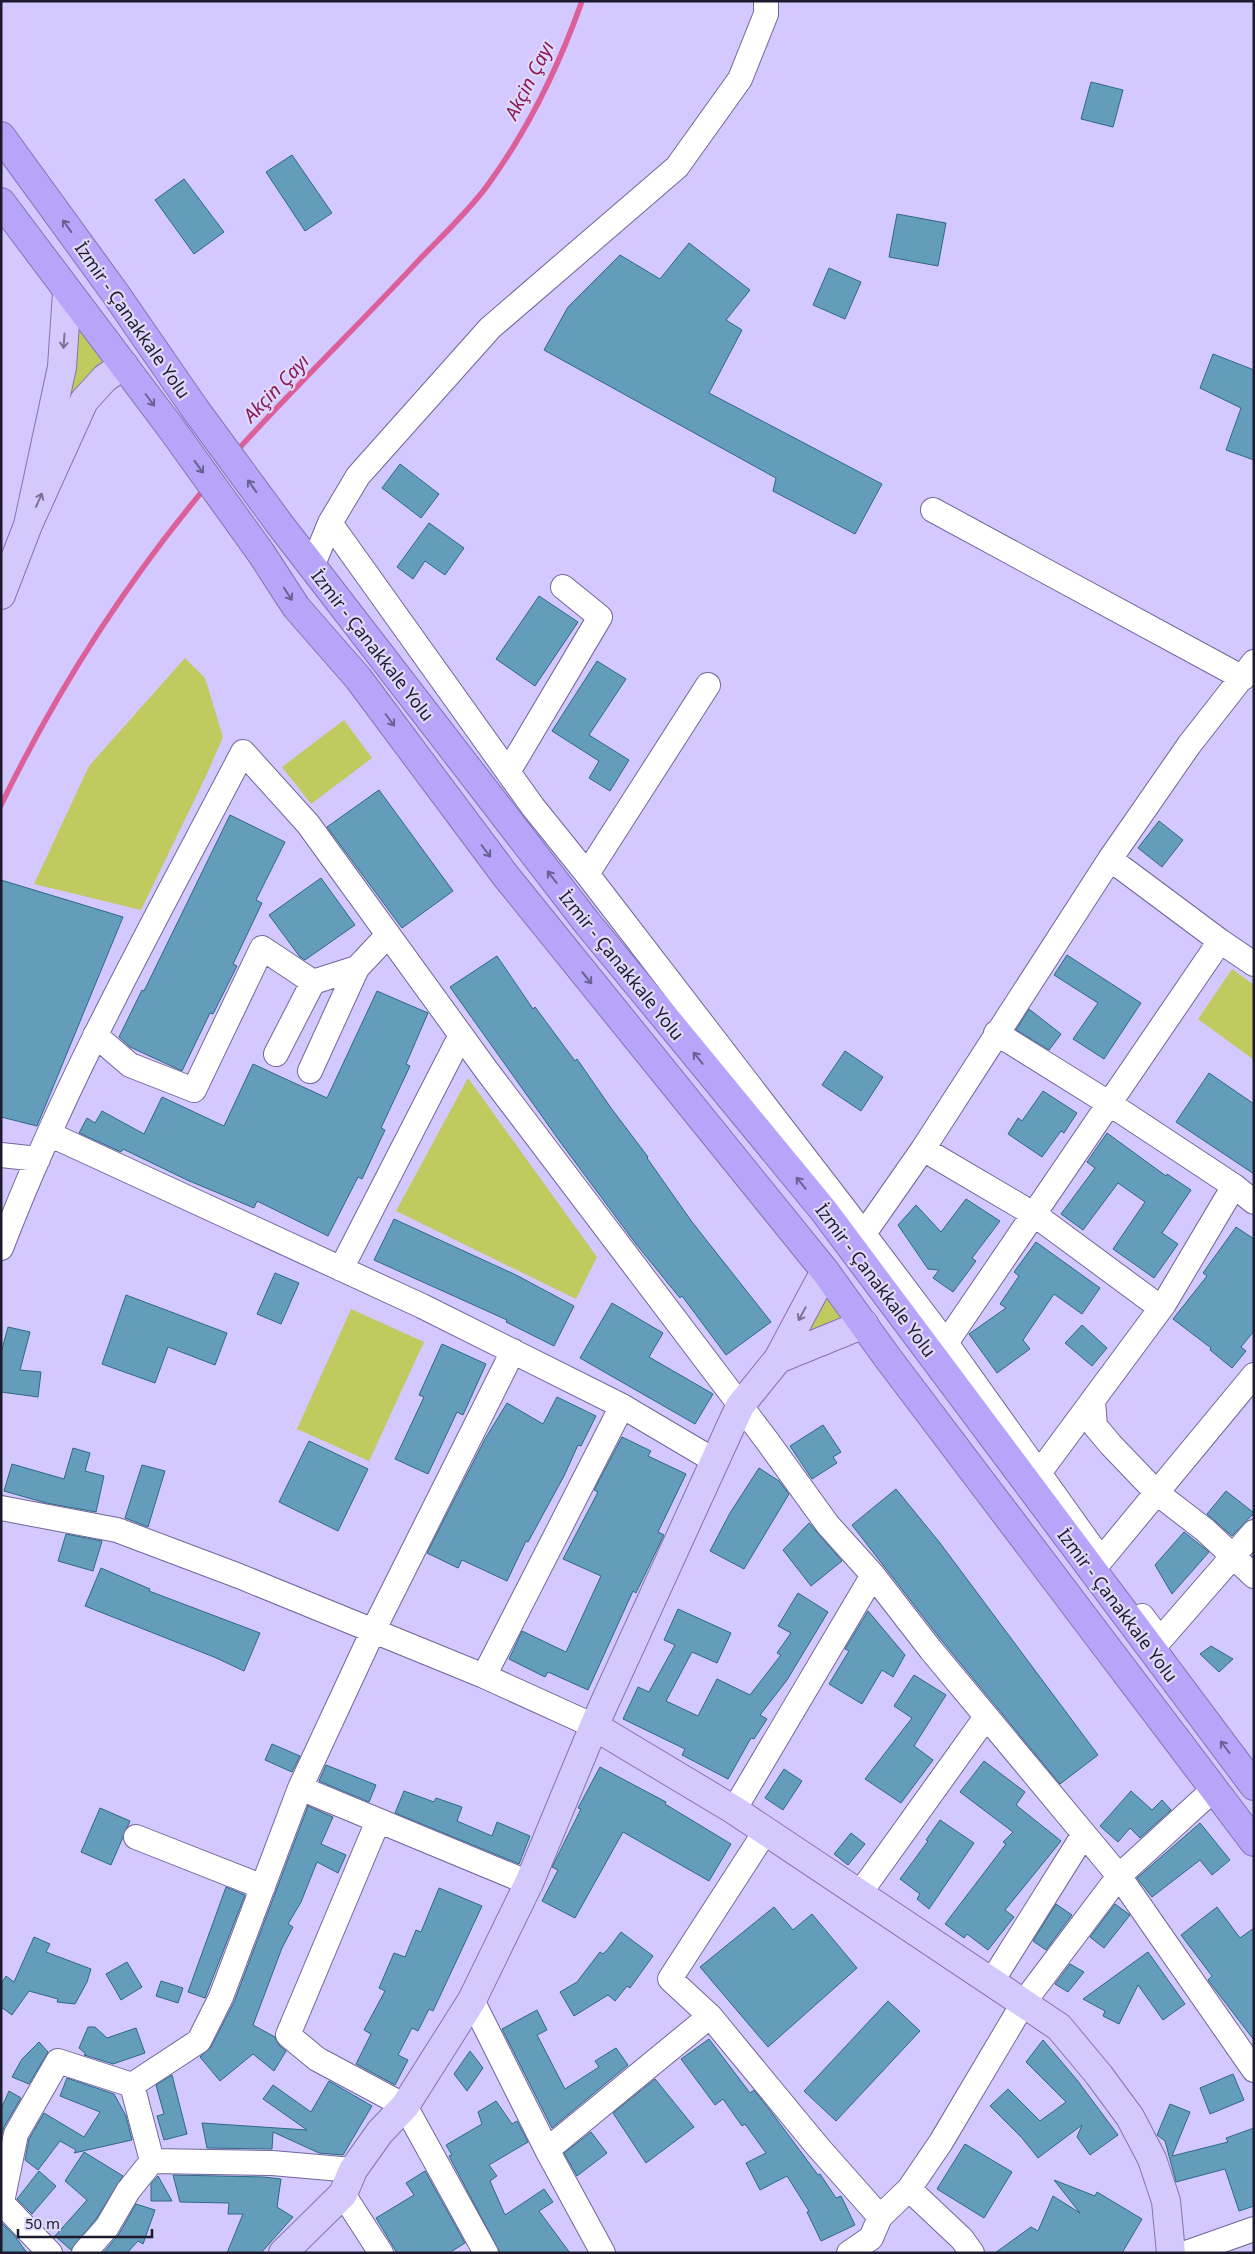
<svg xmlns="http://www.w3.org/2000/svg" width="1255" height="2254" font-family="'Noto Sans',sans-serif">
<rect width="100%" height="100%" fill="#d3c8ff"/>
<path fill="#c0ca5f" d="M 67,292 L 124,365 L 105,378 L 28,525 Z
M 185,658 L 205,678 L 223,737 L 207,774 L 141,910 L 34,884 L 89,766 Z
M 344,720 L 372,758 L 311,804 L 282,767 Z
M 1232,969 L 1254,985 L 1254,1060 L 1198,1019 Z
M 468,1078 L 597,1257 L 576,1299 L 396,1211 Z
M 825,1271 L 864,1324 L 778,1359 Z
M 351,1309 L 424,1342 L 369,1461 L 297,1429 Z"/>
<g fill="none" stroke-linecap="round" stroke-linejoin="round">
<path stroke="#dd5f9a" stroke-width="5.5" d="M 235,453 C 294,387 358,326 418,261 C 441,237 467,213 487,186 C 528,130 559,66 582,1
M 1,805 C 56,692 124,585 205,488"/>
</g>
<path fill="#649dbc" stroke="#2f6885" d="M 1091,82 L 1123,90 L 1113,127 L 1081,119 Z
M 292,155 L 332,213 L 305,231 L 266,172 Z
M 184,179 L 224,232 L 194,254 L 155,200 Z
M 897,214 L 946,223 L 938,266 L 889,257 Z
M 689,243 L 750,290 L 726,320 L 742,330 L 709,393 L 882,484 L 855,534 L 773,491 L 776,478 L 544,350 L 568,307 L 620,255 L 660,279 Z
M 829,268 L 861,282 L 845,319 L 813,305 Z
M 1213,354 L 1254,370 L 1254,460 L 1226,450 L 1241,408 L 1200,388 Z
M 400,464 L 439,494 L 421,518 L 382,488 Z
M 429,523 L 464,548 L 445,575 L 425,561 L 413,579 L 397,567 Z
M 539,596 L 578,622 L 535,686 L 496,659 Z
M 597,661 L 626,679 L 589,735 L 629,760 L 610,791 L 589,778 L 599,761 L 552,731 Z
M 379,790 L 453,891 L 402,928 L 327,827 Z
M 230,815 L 285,842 L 256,900 L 262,903 L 233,964 L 237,966 L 213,1014 L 210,1013 L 182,1071 L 130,1047 L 119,1037 L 142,990 L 144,991 Z
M 1159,821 L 1183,840 L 1162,867 L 1138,848 Z
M 321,878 L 355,925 L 305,960 L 300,957 L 269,915 Z
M 1,880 L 123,917 L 37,1126 L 1,1117 Z
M 1067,955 L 1141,1003 L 1104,1059 L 1073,1039 L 1098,1003 L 1054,975 Z
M 497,956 L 533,1009 L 535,1007 L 575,1061 L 577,1059 L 611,1108 L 648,1157 L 647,1158 L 692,1222 L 771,1322 L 726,1355 L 682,1296 L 680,1298 L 636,1244 L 561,1143 L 450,987 Z
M 377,991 L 428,1013 L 406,1064 L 410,1066 L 381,1128 L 385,1130 L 362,1179 L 358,1177 L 328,1236 L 257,1201 L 254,1208 L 187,1180 L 123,1149 L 121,1152 L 79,1133 L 87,1118 L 95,1123 L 102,1111 L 144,1134 L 162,1097 L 224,1126 L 253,1064 L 327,1098 Z
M 1029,1009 L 1061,1034 L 1049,1050 L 1016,1030 Z
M 845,1051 L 883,1077 L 861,1111 L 822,1085 Z
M 1209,1073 L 1254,1104 L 1254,1174 L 1176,1122 Z
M 1043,1091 L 1077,1113 L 1064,1133 L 1061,1131 L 1042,1157 L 1008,1134 L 1018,1118 L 1022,1121 Z
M 1107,1133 L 1166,1176 L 1167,1174 L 1191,1190 L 1162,1233 L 1178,1244 L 1154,1278 L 1113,1249 L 1145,1202 L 1118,1183 L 1083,1230 L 1061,1214 L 1095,1168 L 1087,1162 Z
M 966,1199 L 1000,1221 L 972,1258 L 976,1261 L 953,1292 L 933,1278 L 939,1270 L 928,1269 L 898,1225 L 916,1205 L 941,1232 Z
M 394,1219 L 516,1275 L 574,1306 L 554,1346 L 506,1322 L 507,1320 L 374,1260 Z
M 1236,1227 L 1254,1239 L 1254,1331 L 1241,1347 L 1246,1351 L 1232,1368 L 1210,1350 L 1211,1348 L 1173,1319 L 1207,1276 L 1203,1273 Z
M 1036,1242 L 1100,1288 L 1082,1314 L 1054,1294 L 1023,1340 L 1030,1349 L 997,1373 L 969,1334 L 1006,1308 L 1000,1304 L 1019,1276 L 1014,1272 Z
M 275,1273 L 299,1283 L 281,1324 L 257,1314 Z
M 126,1295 L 227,1333 L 215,1365 L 168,1347 L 155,1383 L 102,1364 Z
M 612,1303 L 663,1333 L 649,1357 L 713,1394 L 695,1424 L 580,1358 Z
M 1082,1325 L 1107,1348 L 1092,1366 L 1065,1343 Z
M 8,1327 L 30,1332 L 20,1370 L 41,1372 L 38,1397 L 1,1392 L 1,1353 Z
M 442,1344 L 486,1364 L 463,1415 L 457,1412 L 428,1474 L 395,1459 L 424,1397 L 419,1395 Z
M 557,1397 L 596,1416 L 581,1446 L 578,1445 L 564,1476 L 528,1542 L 526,1541 L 507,1581 L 462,1560 L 458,1568 L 427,1553 L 485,1439 L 507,1403 L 543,1424 Z
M 823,1425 L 841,1452 L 833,1457 L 837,1463 L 812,1479 L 790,1446 Z
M 622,1437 L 651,1451 L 648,1456 L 686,1474 L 658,1532 L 664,1535 L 636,1593 L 633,1591 L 588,1690 L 548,1672 L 545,1677 L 509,1659 L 522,1631 L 566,1652 L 601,1576 L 563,1559 L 598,1492 L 594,1490 Z
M 309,1441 L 368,1469 L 338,1531 L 279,1502 Z
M 73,1448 L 90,1453 L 85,1471 L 104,1476 L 96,1512 L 46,1503 L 4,1491 L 12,1464 L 64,1479 Z
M 142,1465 L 165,1471 L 148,1527 L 125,1518 Z
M 759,1468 L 779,1481 L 789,1494 L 744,1569 L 710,1551 L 730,1513 Z
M 896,1489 L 940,1543 L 1098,1755 L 1060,1784 L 942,1641 L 852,1525 Z
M 1226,1491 L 1254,1513 L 1232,1536 L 1207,1514 Z
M 809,1523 L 842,1561 L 811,1586 L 783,1550 Z
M 1184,1532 L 1209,1552 L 1172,1594 L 1155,1565 Z
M 66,1534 L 102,1541 L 93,1571 L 58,1561 Z
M 101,1568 L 150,1589 L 149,1591 L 260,1633 L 244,1671 L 214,1657 L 85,1606 Z
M 798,1593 L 828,1612 L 787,1680 L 760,1715 L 767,1719 L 754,1739 L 751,1738 L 728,1779 L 682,1755 L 685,1749 L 623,1719 L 638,1687 L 649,1692 L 675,1645 L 664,1640 L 678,1609 L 731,1633 L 717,1663 L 692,1652 L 666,1701 L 698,1716 L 717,1679 L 750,1695 L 781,1655 L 777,1653 L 791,1633 L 778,1626 Z
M 868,1611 L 905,1655 L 893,1677 L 882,1670 L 862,1704 L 829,1684 L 849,1651 L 845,1649 Z
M 1211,1646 L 1233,1659 L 1219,1672 L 1200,1654 Z
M 914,1675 L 946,1695 L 914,1746 L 933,1760 L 901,1803 L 865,1779 L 912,1718 L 894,1706 Z
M 272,1744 L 300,1756 L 292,1772 L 265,1760 Z
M 984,1761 L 1025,1792 L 1016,1805 L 1061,1841 L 1005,1910 L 1014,1917 L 988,1950 L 967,1934 L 964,1938 L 945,1924 L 1006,1844 L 1003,1842 L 1013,1832 L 960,1792 Z
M 326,1765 L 376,1785 L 369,1802 L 319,1781 Z
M 600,1767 L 666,1802 L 665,1804 L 731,1844 L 709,1881 L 623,1832 L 575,1918 L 542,1901 L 558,1870 L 552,1867 L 581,1809 L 578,1808 Z
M 784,1769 L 802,1781 L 783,1810 L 765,1798 Z
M 404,1791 L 434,1802 L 436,1798 L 462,1807 L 457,1821 L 492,1836 L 497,1822 L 530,1836 L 519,1864 L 395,1813 Z
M 1131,1791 L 1152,1810 L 1162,1800 L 1171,1810 L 1140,1838 L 1130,1828 L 1118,1842 L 1100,1826 Z
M 308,1806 L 333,1817 L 321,1844 L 346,1855 L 338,1873 L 317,1862 L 301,1902 L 288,1924 L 293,1927 L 282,1948 L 253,2025 L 275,2037 L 279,2045 L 286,2051 L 274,2071 L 253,2054 L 220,2081 L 200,2057 L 211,2047 L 234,2002 Z
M 100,1808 L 130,1821 L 111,1865 L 81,1852 Z
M 940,1820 L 974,1843 L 929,1909 L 917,1899 L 920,1894 L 900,1879 L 928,1841 L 926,1840 Z
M 1200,1823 L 1230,1860 L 1212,1875 L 1200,1860 L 1152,1897 L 1137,1878 Z
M 851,1833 L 865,1844 L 848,1865 L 834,1854 Z
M 226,1887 L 245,1895 L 205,1998 L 188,1992 Z
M 439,1888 L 482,1906 L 433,2011 L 429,2009 L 418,2031 L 412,2028 L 398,2055 L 408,2060 L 395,2085 L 356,2064 L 371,2034 L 364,2030 L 385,1991 L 379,1988 L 394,1953 L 405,1957 L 416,1930 L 421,1932 Z
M 1056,1904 L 1072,1915 L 1046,1950 L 1033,1941 Z
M 1115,1904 L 1130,1915 L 1104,1948 L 1090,1937 Z
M 774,1907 L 793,1930 L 812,1914 L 857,1968 L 768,2047 L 700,1967 Z
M 1217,1907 L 1240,1938 L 1254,1928 L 1254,2040 L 1208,1980 L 1212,1976 L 1181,1935 Z
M 621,1932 L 653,1956 L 630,1988 L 627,1986 L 615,2001 L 608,1995 L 574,2016 L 560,1992 L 577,1982 L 600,1952 L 603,1954 L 608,1949 Z
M 34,1937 L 50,1944 L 46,1952 L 91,1969 L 87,1982 L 75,2004 L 57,2002 L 58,1999 L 29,1991 L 12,2015 L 1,2007 L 1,1984 L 6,1976 L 14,1982 Z
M 1148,1952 L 1185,2004 L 1163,2020 L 1138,1985 L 1119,2024 L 1103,2016 L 1105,2011 L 1083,1999 Z
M 127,1962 L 142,1987 L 121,2000 L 106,1974 Z
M 1070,1964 L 1084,1972 L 1068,1992 L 1055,1984 Z
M 161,1981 L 183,1988 L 178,2003 L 156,1996 Z
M 888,2001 L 920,2031 L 836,2121 L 804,2091 Z
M 537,2010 L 547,2030 L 537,2035 L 565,2089 L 599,2067 L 595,2061 L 616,2048 L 628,2065 L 552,2128 L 502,2029 Z
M 88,2027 L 95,2027 L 107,2038 L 136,2028 L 145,2053 L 113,2064 L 84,2055 L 86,2054 L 79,2048 Z
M 709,2039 L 750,2093 L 754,2090 L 772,2113 L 818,2175 L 820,2174 L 836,2198 L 841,2196 L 855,2225 L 821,2241 L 807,2212 L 809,2211 L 787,2176 L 760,2190 L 746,2163 L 766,2153 L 745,2124 L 742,2126 L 723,2099 L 715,2105 L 681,2059 Z
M 1043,2040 L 1077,2080 L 1118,2135 L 1090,2155 L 1077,2137 L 1082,2125 L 1038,2158 L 1022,2138 L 990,2106 L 1008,2089 L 1040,2121 L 1066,2102 L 1026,2062 Z
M 39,2042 L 48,2052 L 29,2084 L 12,2077 L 22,2059 Z
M 470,2051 L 483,2068 L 467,2091 L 454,2074 Z
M 1233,2074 L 1244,2100 L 1210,2114 L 1200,2088 Z
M 172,2075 L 187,2134 L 164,2140 L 157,2116 L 164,2114 L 156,2085 Z
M 67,2078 L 114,2094 L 126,2116 L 132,2140 L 74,2153 L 76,2150 L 60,2141 L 38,2170 L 25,2160 L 29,2139 L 44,2113 L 84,2137 L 100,2112 L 60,2096 Z
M 655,2079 L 694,2127 L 646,2163 L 613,2113 Z
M 329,2081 L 372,2106 L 343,2155 L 319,2153 L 273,2132 L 272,2149 L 207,2148 L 202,2123 L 307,2130 L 263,2099 L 273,2085 L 311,2112 Z
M 9,2091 L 21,2098 L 4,2127 L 1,2137 L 1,2109 Z
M 496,2101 L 512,2124 L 517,2121 L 528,2142 L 489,2165 L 497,2176 L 490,2181 L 505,2215 L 544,2189 L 553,2202 L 539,2211 L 570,2253 L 500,2253 L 449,2156 L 452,2155 L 446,2145 L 482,2124 L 478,2112 Z
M 1170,2104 L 1190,2112 L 1172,2156 L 1228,2142 L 1226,2138 L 1254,2128 L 1254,2206 L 1239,2211 L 1225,2169 L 1176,2182 L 1165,2141 L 1157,2135 Z
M 591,2132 L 607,2153 L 577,2176 L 564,2153 Z
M 965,2144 L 1012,2172 L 984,2218 L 937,2189 Z
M 84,2152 L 123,2176 L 96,2219 L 71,2250 L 55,2236 L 87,2200 L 65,2181 Z
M 39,2171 L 56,2186 L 32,2214 L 17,2199 Z
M 425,2171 L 465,2243 L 449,2253 L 397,2253 L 376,2218 L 414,2195 L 406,2183 Z
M 173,2175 L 264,2177 L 281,2179 L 277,2207 L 293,2217 L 261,2253 L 227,2253 L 243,2214 L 228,2214 L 229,2203 L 180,2202 Z
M 158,2176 L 172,2201 L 151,2201 L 151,2184 Z
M 1054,2180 L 1095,2196 L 1097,2192 L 1142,2219 L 1122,2253 L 995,2253 L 1031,2227 L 1038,2231 L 1053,2196 L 1080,2213 Z
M 136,2204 L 155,2210 L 143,2244 L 138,2241 L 127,2253 L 103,2253 L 119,2234 Z
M 1,2222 L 14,2235 L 27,2253 L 1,2253 Z"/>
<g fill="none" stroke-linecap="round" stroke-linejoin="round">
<g stroke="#716798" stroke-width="26">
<path id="minor" d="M 933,510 L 1243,678
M 330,523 L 533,807 L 587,874 L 863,1233 L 946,1343 L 1096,1553
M 312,567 L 330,523 L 358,476 L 490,328 L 677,167 L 740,79 L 766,14 L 766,1
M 508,772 L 600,617 L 563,587
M 587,874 L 708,685
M 1220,941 L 1254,964
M 996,1033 L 1110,1104 L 1234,1186 L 1254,1202
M 95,1035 L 130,1065 L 194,1090 L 262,948 L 313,982 L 357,968 L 388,935
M 276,1054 L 313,982
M 310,1071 L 357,968
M 51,1135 L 422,1306 L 622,1406 L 715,1461
M 923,1149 L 1035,1215 L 1161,1308
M 1,1155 L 38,1159
M 856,1245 L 923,1149 L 1110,859 L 1189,745 L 1254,662
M 1,1248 C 67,1076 158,915 243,752 L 308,824 L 487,1071 L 768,1442 L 828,1525 L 873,1575 L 931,1650 L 1119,1876 L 1254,2070
M 341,1269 L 461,1035
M 946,1343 L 1220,941 L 1110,859
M 1093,1401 L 1095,1426 L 1111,1445 L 1157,1493 L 1205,1530 L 1254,1576
M 1039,1473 L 1164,1304 L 1234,1186
M 1,1508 L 117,1530 L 239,1576 L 484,1676 L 594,1726
M 1101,1560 L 1254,1375
M 1142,1616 L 1160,1640 L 1254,1532
M 484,1676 L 622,1406
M 300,1788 L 529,1883
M 734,1810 L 873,1575
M 378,1821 L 288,2035 L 317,2059 L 405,2106 L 486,2253
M 765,1832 L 670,1979 L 710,2016 L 818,2147 L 880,2217
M 136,1837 L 263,1887
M 860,1893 L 986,1717
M 992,1981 L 1084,1834
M 472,2000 L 547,2150 L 603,2253
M 547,2150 L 710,2016
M 152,2161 L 272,2163 L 353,2170
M 909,2189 L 962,2239 L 972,2253
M 343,2194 L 381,2253
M 1,2202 L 50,2253
M 2,2202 L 16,2134 L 58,2061 L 132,2085
M 84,2253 L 107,2227 L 128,2191 L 152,2161 L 132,2085 L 199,2041 L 221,1997 L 300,1788 L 373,1631 L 513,1351
M 849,2253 L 871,2238 L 880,2217 L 909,2189 L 941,2142 L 1024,2002 L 1119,1876 L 1214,1789
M 1186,2253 L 1254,2229"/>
</g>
<g stroke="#8274b3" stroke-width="30">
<path id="major" d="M 67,292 L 62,367 L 28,525 L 84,401 L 105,378 L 124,365
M 1,595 L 28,525
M 778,1359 L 864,1324
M 594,1726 L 734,1810 L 1059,2027 L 1099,2075 L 1130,2117 L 1152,2159 L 1166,2201 L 1171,2253
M 283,2253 L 343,2194 L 353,2170 L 380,2132 L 405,2106 L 472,2000 L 529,1883 L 594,1726 L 740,1406 L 778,1359 L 825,1271"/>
</g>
<g stroke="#8274b3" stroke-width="30">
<path id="highway" d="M 1,136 L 115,293 L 195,409 L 281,526 L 588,924 L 824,1211 L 1254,1786
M 1,202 L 171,428 L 261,553 L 296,607 L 358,678 L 505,875 L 825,1271 L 887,1357 L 1254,1842"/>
</g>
<use href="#minor" stroke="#fff" stroke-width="24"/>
<use href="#major" stroke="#d4c9fc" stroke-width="28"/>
<use href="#highway" stroke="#b8a5fa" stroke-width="28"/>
</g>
<defs><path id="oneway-shaft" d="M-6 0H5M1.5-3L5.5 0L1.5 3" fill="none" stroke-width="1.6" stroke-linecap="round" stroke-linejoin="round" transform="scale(1.25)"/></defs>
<g stroke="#6b6094">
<use href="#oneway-shaft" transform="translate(67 226) rotate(-126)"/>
<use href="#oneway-shaft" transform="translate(150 400) rotate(53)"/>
<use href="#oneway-shaft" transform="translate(199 467) rotate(54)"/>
<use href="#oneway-shaft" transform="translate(252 486) rotate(-126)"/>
<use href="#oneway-shaft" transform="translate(288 594) rotate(57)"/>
<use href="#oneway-shaft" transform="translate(390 720) rotate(53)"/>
<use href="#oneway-shaft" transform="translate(486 851) rotate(53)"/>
<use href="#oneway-shaft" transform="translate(552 877) rotate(-128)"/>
<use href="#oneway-shaft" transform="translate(587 978) rotate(51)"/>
<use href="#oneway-shaft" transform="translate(698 1058) rotate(-129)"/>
<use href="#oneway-shaft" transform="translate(801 1183) rotate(-129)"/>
<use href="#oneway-shaft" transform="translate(1225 1747) rotate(-127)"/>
</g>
<g stroke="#797295">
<use href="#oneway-shaft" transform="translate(64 341) rotate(94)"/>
<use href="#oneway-shaft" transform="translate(39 500) rotate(-66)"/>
<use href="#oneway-shaft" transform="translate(802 1314) rotate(118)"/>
</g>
<g text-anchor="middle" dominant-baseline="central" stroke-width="4.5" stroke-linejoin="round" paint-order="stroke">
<g font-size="18" fill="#1e1a2e" stroke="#dfd9fa">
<text transform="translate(133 320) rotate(55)">İzmir - Çanakkale Yolu</text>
<text transform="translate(373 645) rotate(52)">İzmir - Çanakkale Yolu</text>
<text transform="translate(622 965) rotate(51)">İzmir - Çanakkale Yolu</text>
<text transform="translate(876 1280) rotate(53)">İzmir - Çanakkale Yolu</text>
<text transform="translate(1118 1605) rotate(53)">İzmir - Çanakkale Yolu</text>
</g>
<g font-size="19" font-style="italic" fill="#8c1857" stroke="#dfd9fa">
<text transform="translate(529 80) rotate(-63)">Akçin Çayı</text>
<text transform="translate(276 388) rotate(-46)">Akçin Çayı</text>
</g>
</g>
<rect width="1255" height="2254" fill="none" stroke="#1e1a2e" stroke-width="5"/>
<path d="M18 2229v8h134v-8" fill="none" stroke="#1e1a2e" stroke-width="2.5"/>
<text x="25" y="2229" font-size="15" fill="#1e1a2e" stroke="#dfd9fa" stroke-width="4" paint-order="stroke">50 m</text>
</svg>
